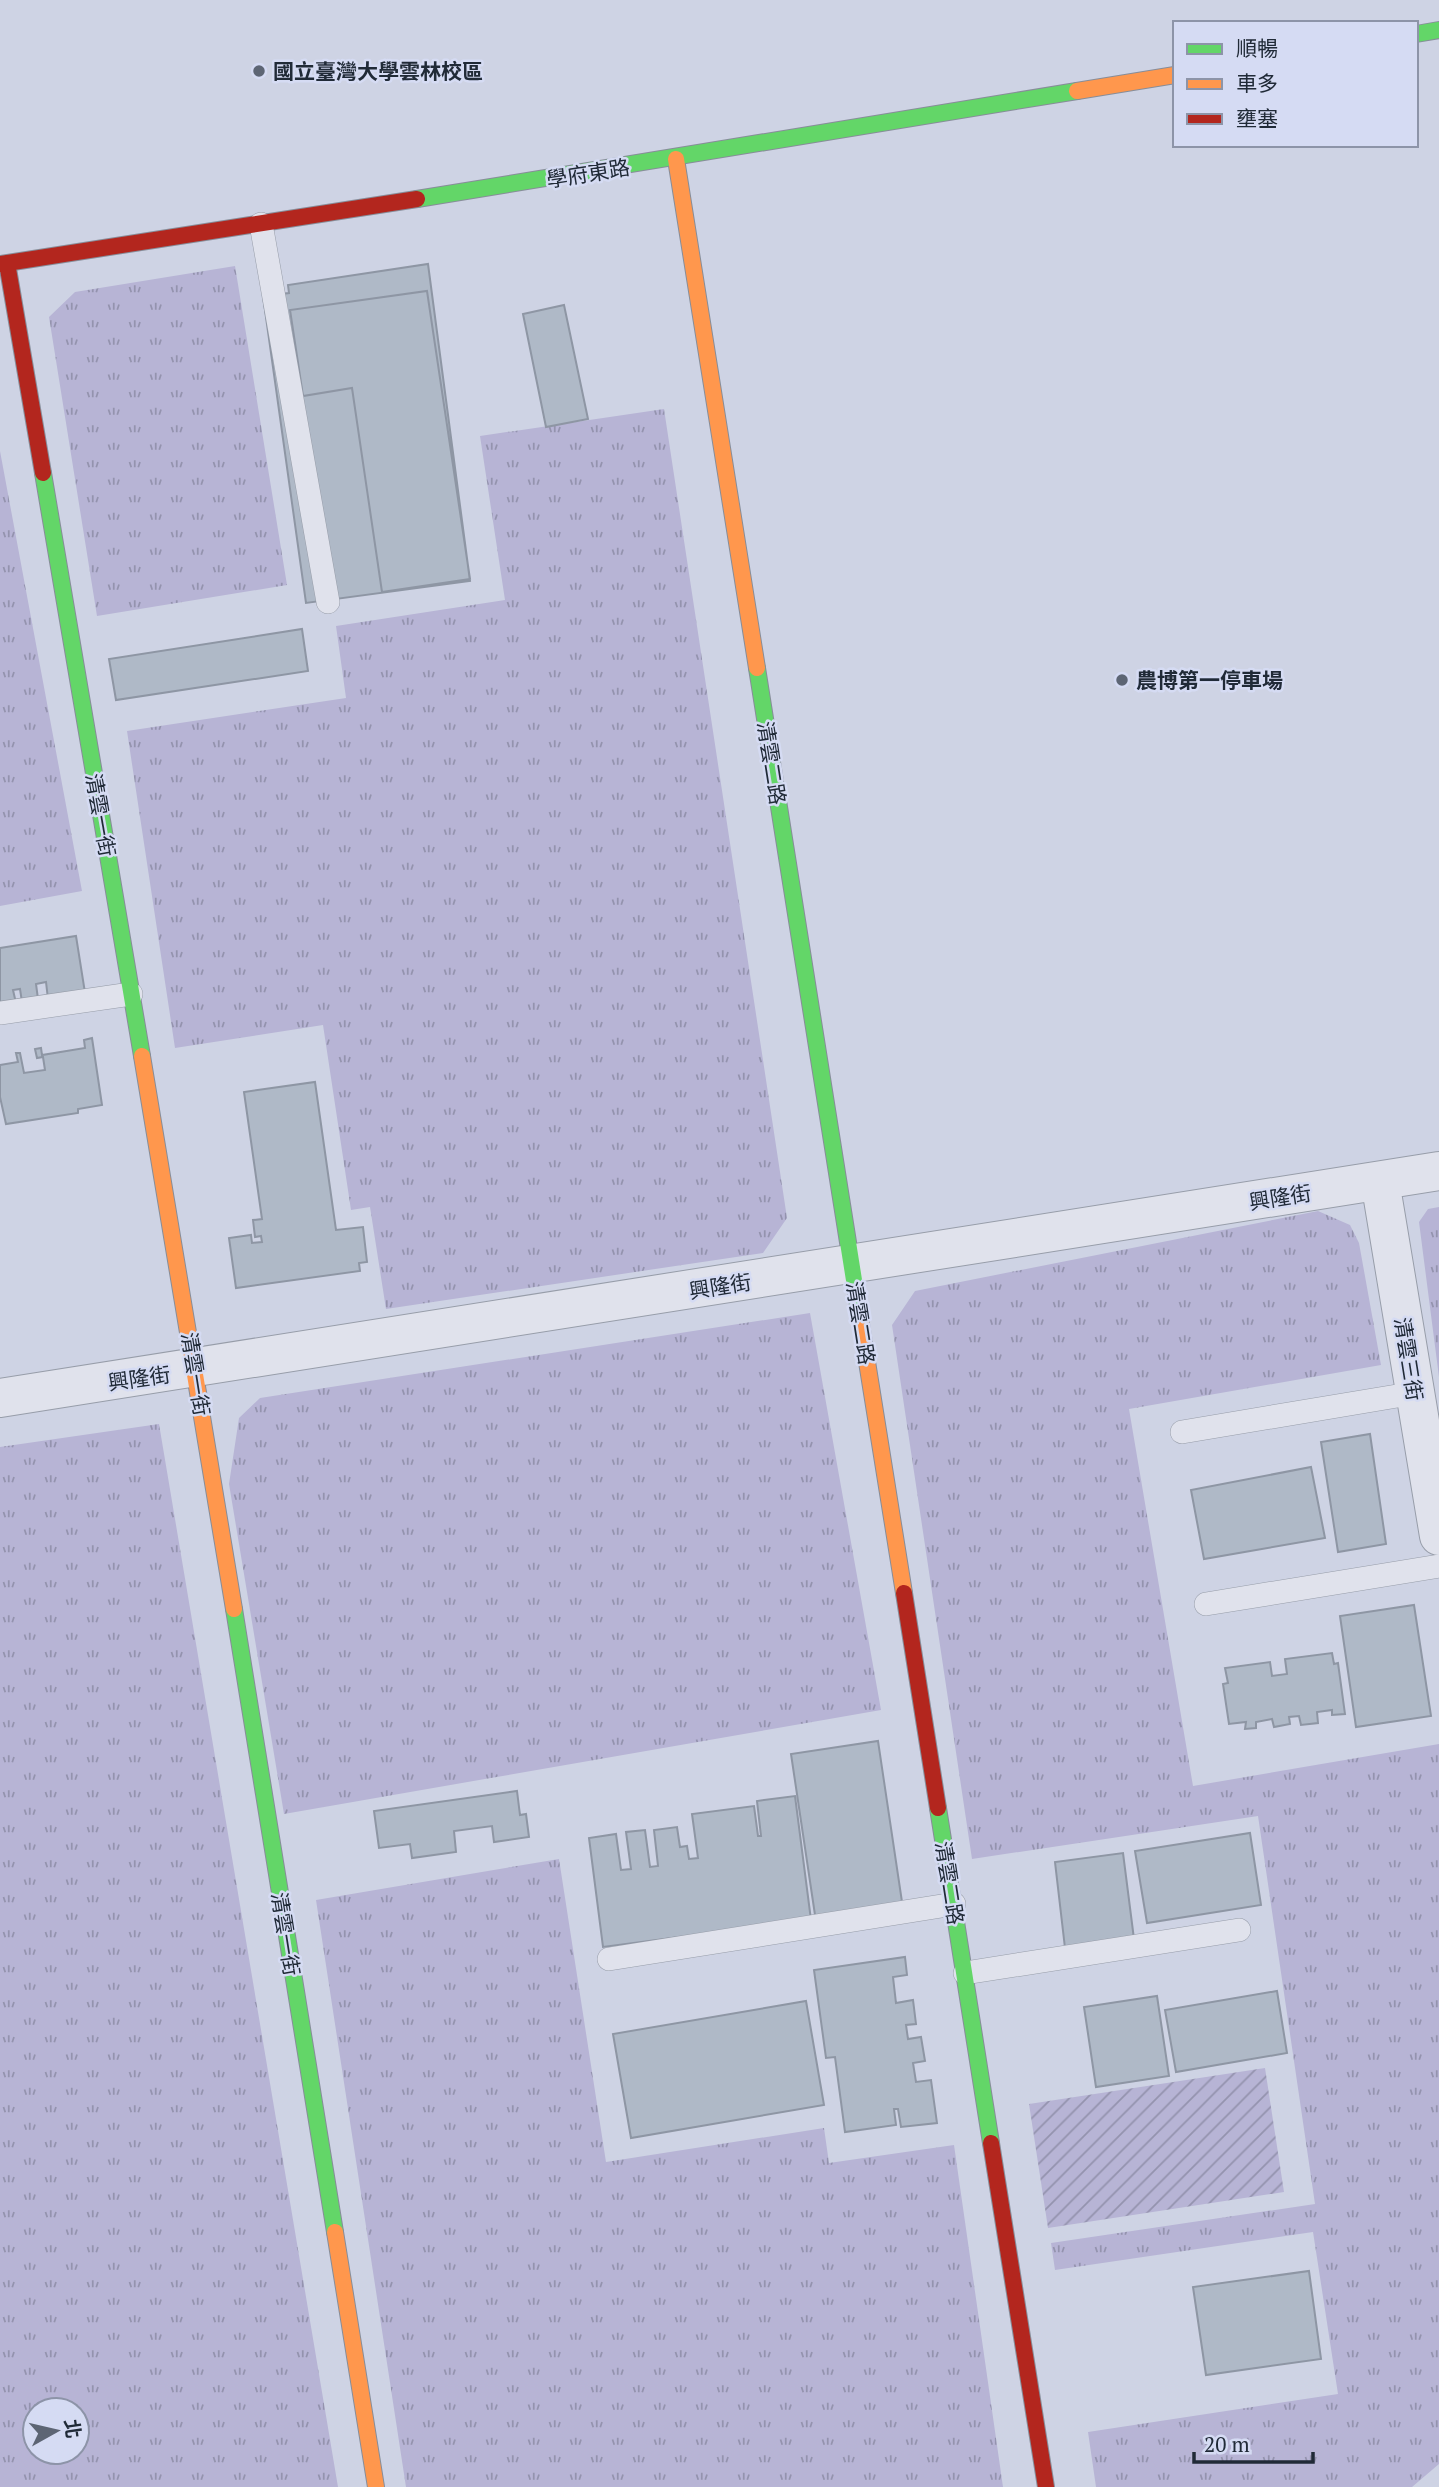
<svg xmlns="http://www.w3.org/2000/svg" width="1439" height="2487" font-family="'PT Serif','Noto Sans TC',serif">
<defs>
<pattern id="grass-tufts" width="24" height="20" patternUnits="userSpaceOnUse" patternTransform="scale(1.75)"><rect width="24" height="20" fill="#b7b4d5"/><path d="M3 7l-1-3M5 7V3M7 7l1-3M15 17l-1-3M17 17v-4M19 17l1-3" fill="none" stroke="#9493ae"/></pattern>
<pattern id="garden-furrows" width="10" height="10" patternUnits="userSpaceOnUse" patternTransform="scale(1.75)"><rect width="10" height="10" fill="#b7b4d5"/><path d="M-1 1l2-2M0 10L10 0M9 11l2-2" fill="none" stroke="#9493ae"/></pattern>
</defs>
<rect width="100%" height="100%" fill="#ced3e4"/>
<path fill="url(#grass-tufts)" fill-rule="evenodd" d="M 235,266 L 287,585 L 97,616 L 49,317 L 75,292 Z
M 664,409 L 787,1218 L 763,1253 L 386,1309 L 370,1207 L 351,1210 L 323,1025 L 175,1048 L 127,731 L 346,698 L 336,626 L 505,600 L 480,436 Z
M 0,451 L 82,891 L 0,906 Z
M 1439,1207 L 1439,1377 L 1419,1222 L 1428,1209 Z
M 1318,1211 L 1350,1225 L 1359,1243 L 1381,1365 L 1129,1409 L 1193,1786 L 1439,1744 L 1439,2464 L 1412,2487 L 1096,2487 L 1088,2432 L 1338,2394 L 1313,2232 L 1055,2270 L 1051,2243 L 1315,2204 L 1258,1816 L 972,1859 L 892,1325 L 915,1291 Z
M 810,1313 L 881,1710 L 284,1814 L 229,1484 L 239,1418 L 260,1398 Z
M 159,1424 L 338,2487 L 0,2487 L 0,1447 ZM 35,2410 L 77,2410 L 77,2452 L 35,2452 Z
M 559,1859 L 606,2162 L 824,2128 L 829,2163 L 954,2145 L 1003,2487 L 406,2487 L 316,1900 Z"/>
<path fill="url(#garden-furrows)" d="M 1265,2068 L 1284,2192 L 1048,2228 L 1029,2104 Z"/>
<path fill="#afb9c7" stroke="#8e96a4" stroke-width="2" d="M 428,264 L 470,581 L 306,603 L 263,296 L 289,293 L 288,285 Z
M 427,291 L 470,579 L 382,592 L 352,388 L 303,396 L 290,310 Z
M 564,305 L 588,419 L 546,427 L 523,314 Z
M 302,629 L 308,671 L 116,700 L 109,659 Z
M 76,936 L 86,999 L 48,999 L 46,982 L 36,984 L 38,999 L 22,1002 L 20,989 L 13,990 L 16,1003 L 0,1016 L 0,948 Z
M 92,1038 L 102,1105 L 78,1109 L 78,1113 L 6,1124 L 0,1097 L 0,1065 L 18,1062 L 16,1053 L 20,1053 L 24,1073 L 45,1070 L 43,1057 L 37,1058 L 35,1049 L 41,1048 L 42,1055 L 85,1048 L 84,1040 Z
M 315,1082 L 336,1230 L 363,1227 L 367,1262 L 359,1263 L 360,1271 L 236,1288 L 229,1238 L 251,1235 L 252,1243 L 262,1242 L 261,1236 L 255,1237 L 253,1220 L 262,1219 L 244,1092 Z
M 1370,1434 L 1386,1544 L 1338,1552 L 1321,1442 Z
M 1311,1467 L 1325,1538 L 1204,1559 L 1191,1490 Z
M 1414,1605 L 1431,1716 L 1356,1727 L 1340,1616 Z
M 1332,1653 L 1334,1664 L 1338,1663 L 1345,1714 L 1332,1715 L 1332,1710 L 1317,1712 L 1318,1723 L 1301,1725 L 1299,1716 L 1289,1717 L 1290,1724 L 1274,1727 L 1272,1719 L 1256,1722 L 1256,1728 L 1245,1729 L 1246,1722 L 1229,1724 L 1223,1684 L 1228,1683 L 1225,1668 L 1270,1662 L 1272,1676 L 1287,1674 L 1285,1659 Z
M 878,1741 L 905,1922 L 818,1935 L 791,1754 Z
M 517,1791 L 520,1815 L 526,1814 L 529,1837 L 494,1842 L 492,1826 L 454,1831 L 456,1852 L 412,1858 L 410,1844 L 379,1848 L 374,1811 Z
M 795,1796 L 811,1920 L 603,1947 L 589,1838 L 616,1834 L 621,1870 L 631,1869 L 626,1832 L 645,1830 L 650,1867 L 658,1866 L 654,1830 L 677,1827 L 680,1847 L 687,1846 L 689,1859 L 698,1858 L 692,1814 L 754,1806 L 758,1836 L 761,1836 L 757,1801 Z
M 1250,1833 L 1261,1905 L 1147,1923 L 1135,1851 Z
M 1123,1853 L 1134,1939 L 1065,1948 L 1055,1862 Z
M 905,1957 L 907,1975 L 893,1977 L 896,2003 L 913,2000 L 916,2024 L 906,2025 L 908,2039 L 921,2037 L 925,2061 L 913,2063 L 916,2082 L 931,2080 L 937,2123 L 901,2127 L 898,2109 L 894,2109 L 896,2125 L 845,2132 L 835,2057 L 826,2058 L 814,1970 Z
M 1277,1991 L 1287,2053 L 1176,2072 L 1165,2010 Z
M 1157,1996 L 1169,2076 L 1096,2087 L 1084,2007 Z
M 806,2001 L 824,2105 L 631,2138 L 613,2034 Z
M 1309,2271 L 1321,2359 L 1206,2375 L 1193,2287 Z"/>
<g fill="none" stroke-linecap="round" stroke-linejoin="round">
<g stroke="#979da9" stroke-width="24">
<path id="lane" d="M 261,224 L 328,602
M 0,1013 L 131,994
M 1182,1432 L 1415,1393
M 1206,1604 L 1439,1566
M 609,1959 L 954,1904
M 965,1973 L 1239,1930"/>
</g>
<g stroke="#979da9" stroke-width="40">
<path id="street" d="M 1380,1181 L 1439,1536
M 0,1398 L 1439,1171"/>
</g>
<g stroke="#878d99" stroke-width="18">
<path id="fast" d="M 1416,34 L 1439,30
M 417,199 L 1077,91
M 43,473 L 142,1056
M 757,668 L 860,1318
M 234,1609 L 335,2232
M 938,1808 L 991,2143"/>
</g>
<g stroke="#878d99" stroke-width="18">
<path id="slow" d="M 1077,91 L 1175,75
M 676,159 L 757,668
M 142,1056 L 234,1609
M 860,1318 L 904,1593
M 335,2232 L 376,2487"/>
</g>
<g stroke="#878d99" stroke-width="18">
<path id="jam" d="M 7,263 L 43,473
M 0,264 L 417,199
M 904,1593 L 938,1808
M 991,2143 L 1046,2487"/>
</g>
<use href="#lane" stroke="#e0e2ec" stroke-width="23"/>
<use href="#street" stroke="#e0e2ec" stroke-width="38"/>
<use href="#fast" stroke="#63d668" stroke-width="16"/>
<use href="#slow" stroke="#ff974d" stroke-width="16"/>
<use href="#jam" stroke="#b3261e" stroke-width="16"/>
</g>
<g fill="#5d6574" stroke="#d5dbf3" stroke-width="2.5">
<circle cx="259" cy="71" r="7"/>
<circle cx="1122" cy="680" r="7"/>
</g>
<g text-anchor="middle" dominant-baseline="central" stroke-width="5" stroke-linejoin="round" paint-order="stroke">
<g font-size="21" font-weight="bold" fill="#202a37" stroke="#d5dbf3" text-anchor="start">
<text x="273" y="71">國立臺灣大學雲林校區</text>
<text x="1136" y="680">農博第一停車場</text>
</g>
<g font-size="21" fill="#202a37" stroke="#d5dbf3">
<text transform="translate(588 173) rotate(-9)">學府東路</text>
<text transform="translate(772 763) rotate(81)">清雲二路</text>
<text transform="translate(101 815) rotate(80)">清雲一街</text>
<text transform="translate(1280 1197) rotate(-9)">興隆街</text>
<text transform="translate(720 1286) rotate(-9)">興隆街</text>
<text transform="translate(861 1323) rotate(81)">清雲二路</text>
<text transform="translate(1409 1359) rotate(81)">清雲三街</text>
<text transform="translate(196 1374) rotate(81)">清雲一街</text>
<text transform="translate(139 1378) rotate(-8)">興隆街</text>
<text transform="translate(950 1883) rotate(81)">清雲二路</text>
<text transform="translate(286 1934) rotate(81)">清雲一街</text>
</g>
</g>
<rect x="1173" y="21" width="245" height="126" fill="#d5dbf3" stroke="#8d94a8" stroke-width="2"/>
<rect x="1187" y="44" width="35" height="10" fill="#63d668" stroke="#8d94a8" stroke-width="2"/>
<text x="1236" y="56" font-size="21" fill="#202a37">順暢</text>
<rect x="1187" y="79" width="35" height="10" fill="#ff974d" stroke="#8d94a8" stroke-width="2"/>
<text x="1236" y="91" font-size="21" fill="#202a37">車多</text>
<rect x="1187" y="114" width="35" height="10" fill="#b3261e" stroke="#8d94a8" stroke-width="2"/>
<text x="1236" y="126" font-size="21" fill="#202a37">壅塞</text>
<g transform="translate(56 2431) rotate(82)"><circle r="33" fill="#d5dbf3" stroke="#8d94a8" stroke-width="2"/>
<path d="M0-5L12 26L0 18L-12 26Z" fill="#5d6574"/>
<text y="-10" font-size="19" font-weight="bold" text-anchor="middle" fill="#202a37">北</text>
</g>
<path d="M1194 2452v10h119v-10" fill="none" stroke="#202a37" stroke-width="3.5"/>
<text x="1204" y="2452" font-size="21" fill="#202a37" stroke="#d5dbf3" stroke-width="5" paint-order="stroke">20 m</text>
</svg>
